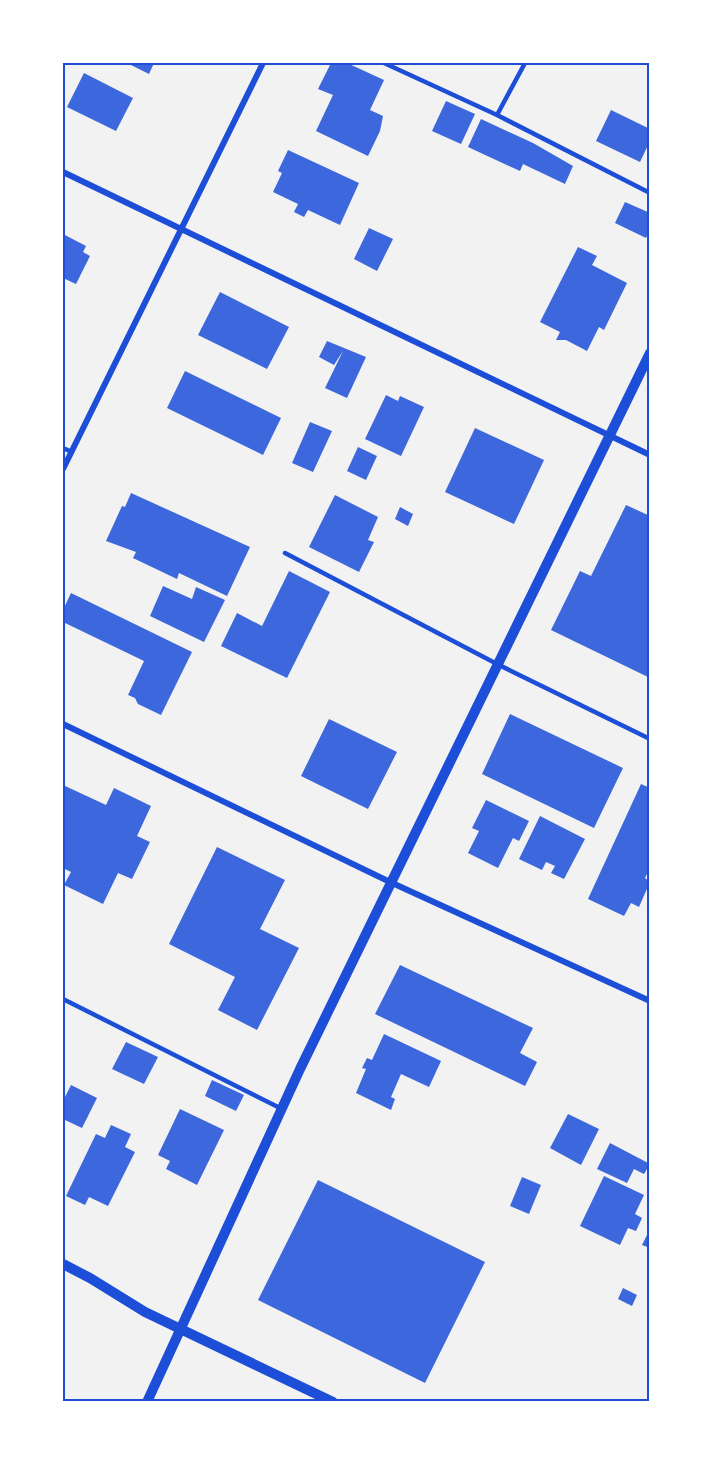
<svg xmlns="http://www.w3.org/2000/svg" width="713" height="1465" font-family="Lato,sans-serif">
<rect width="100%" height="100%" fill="#f2f2f2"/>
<path fill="#3d67dc" d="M 127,63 L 154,63 L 149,74 Z
M 331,63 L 347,63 L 384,80 L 370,110 L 383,116 L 380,131 L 368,156 L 316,131 L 333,95 L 318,89 Z
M 84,73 L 133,98 L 116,131 L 67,107 Z
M 446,101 L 475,114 L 461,144 L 432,131 Z
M 611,110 L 650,129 L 650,141 L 640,162 L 596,141 Z
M 481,119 L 533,143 L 573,166 L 565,184 L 523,164 L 520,171 L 468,147 Z
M 288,150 L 359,183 L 340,225 L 308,210 L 304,217 L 294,212 L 298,204 L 273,192 L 282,173 L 278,171 Z
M 625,202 L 650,213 L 650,230 L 646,238 L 615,223 Z
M 369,228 L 393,239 L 377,271 L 354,259 Z
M 63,234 L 86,246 L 83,252 L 90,256 L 76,284 L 63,278 Z
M 578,247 L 597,256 L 592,265 L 627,283 L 604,330 L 599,327 L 587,351 L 566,340 L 556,340 L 560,332 L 540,322 Z
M 220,292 L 289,327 L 267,369 L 198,335 Z
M 327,341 L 366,357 L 347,398 L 325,388 L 343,351 L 334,365 L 319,357 Z
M 185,371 L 281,418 L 263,455 L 167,408 Z
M 386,395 L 398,401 L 400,396 L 424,407 L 401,456 L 365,439 Z
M 310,422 L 332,431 L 313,472 L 292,463 Z
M 475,428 L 544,460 L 514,524 L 445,492 Z
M 358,447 L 377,456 L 366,480 L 347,471 Z
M 131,493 L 250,547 L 227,596 L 179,573 L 177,579 L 133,558 L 136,552 L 106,541 L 122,506 L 125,507 Z
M 335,495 L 378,517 L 368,540 L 374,542 L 359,572 L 309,547 Z
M 626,505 L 650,516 L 650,678 L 551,630 L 580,571 L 591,576 Z
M 400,507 L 413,514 L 408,526 L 395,519 Z
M 289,571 L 330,592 L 287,678 L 221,646 L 237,613 L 262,626 Z
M 163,586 L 192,599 L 196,587 L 225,600 L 204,642 L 150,616 Z
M 71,593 L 192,652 L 161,715 L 138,704 L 135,698 L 128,695 L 144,661 L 63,622 L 63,610 Z
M 510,714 L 623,768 L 594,828 L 482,774 Z
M 329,719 L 397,752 L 368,809 L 301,776 Z
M 641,784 L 650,788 L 650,868 L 645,878 L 650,882 L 639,907 L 631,903 L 624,916 L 588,899 Z
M 63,785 L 106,805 L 114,788 L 151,806 L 137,836 L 150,842 L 132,879 L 118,873 L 103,904 L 64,885 L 71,872 L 63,868 Z
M 486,800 L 529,821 L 519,841 L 513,838 L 498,868 L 468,853 L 479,831 L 472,828 Z
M 540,816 L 585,839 L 564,879 L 551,873 L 555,866 L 546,862 L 542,870 L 519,859 Z
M 217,847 L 285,880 L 260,929 L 299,948 L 257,1030 L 218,1010 L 235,977 L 169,944 Z
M 400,965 L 533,1028 L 520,1053 L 537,1062 L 525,1086 L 375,1014 Z
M 384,1034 L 441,1061 L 429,1087 L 401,1074 L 391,1097 L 395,1099 L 391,1110 L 356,1093 L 366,1069 L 362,1068 L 367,1058 L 372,1060 Z
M 126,1042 L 158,1057 L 144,1084 L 112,1069 Z
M 212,1080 L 244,1095 L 236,1111 L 205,1096 Z
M 71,1085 L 97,1098 L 82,1128 L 63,1119 L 63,1101 Z
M 180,1109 L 224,1130 L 197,1185 L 166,1169 L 170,1161 L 158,1155 Z
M 568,1114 L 599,1129 L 581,1165 L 550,1148 Z
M 111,1125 L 131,1134 L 125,1147 L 135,1152 L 108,1206 L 89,1197 L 85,1205 L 66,1196 L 96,1134 L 105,1138 Z
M 610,1143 L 650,1164 L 644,1174 L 634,1169 L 627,1183 L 597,1169 Z
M 604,1176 L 644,1195 L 635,1214 L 642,1218 L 636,1231 L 628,1228 L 620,1245 L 580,1226 Z
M 522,1177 L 541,1185 L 529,1214 L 510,1206 Z
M 318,1180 L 485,1262 L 425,1383 L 258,1300 Z
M 650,1229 L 650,1248 L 642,1245 Z
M 623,1288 L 637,1295 L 632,1306 L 618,1299 Z"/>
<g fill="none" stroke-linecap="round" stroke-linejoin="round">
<path stroke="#1d4ed8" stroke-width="4.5" d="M 384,63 L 497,115 L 650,193
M 497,115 L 525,63
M 63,448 L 72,452
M 285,553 L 497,664 L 650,739
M 63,999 L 282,1109"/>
<path stroke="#1d4ed8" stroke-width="6" d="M 63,172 L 650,455
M 63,469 L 263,63
M 63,724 L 390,882 L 650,1001"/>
<path stroke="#1d4ed8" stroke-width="10" d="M 63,1264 L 90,1278 L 145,1312 L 333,1402
M 147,1402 L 300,1069 L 650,353"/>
</g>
<rect width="713" height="1465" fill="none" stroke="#ffffff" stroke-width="129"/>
<rect x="64" y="64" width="584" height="1336" fill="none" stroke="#1d4ed8" stroke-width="2"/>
</svg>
